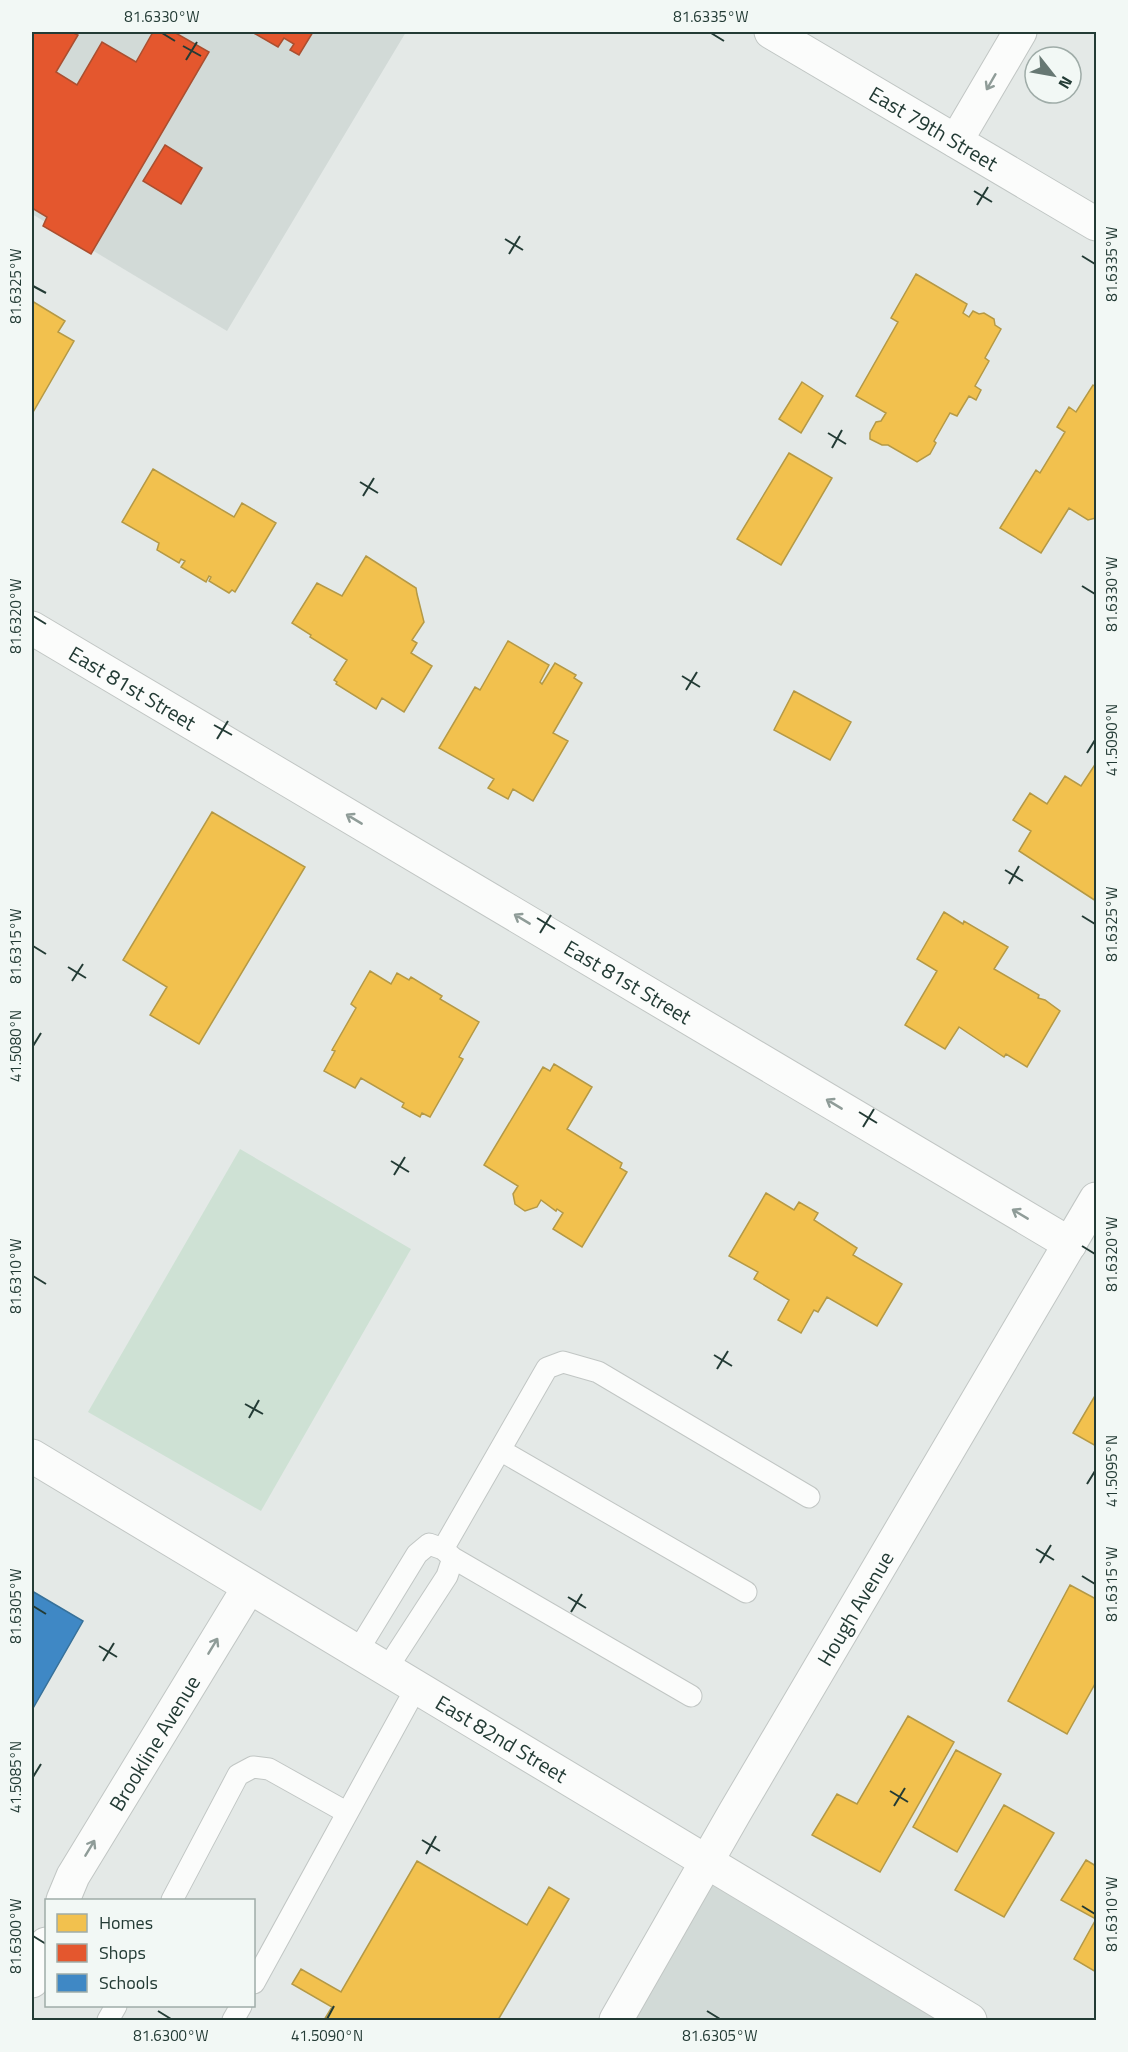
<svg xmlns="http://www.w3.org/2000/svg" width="1128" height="2052" font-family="'Titillium Web',sans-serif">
<rect width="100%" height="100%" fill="#e4e9e7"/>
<path fill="#d2dad7" d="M 32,32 L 406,32 L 227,331 L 32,214 Z
M 706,1862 L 970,2020 L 616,2020 Z"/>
<path fill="#cee1d4" d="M 240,1149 L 411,1249 L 261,1511 L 88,1412 Z"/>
<path fill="#f2c14e" stroke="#b49946" stroke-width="1.5" d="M 916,274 L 967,304 L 963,313 L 969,317 L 973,311 L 979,314 L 984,313 L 994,319 L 995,325 L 1001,329 L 985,358 L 989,361 L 975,386 L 981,390 L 976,400 L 969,396 L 957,416 L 950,413 L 934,441 L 936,443 L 930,454 L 917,462 L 888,445 L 882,445 L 870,439 L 870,433 L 876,422 L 881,421 L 886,413 L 856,396 L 898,322 L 891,318 Z
M 32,301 L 65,321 L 58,332 L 74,341 L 32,414 Z
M 802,382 L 823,396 L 801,433 L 779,419 Z
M 1093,385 L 1096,387 L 1096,518 L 1088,520 L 1069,508 L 1041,553 L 1000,528 L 1036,470 L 1040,473 L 1065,432 L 1057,427 L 1069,407 L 1076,412 Z
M 789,453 L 832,478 L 781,565 L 737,539 Z
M 153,469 L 234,517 L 242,503 L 276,523 L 235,592 L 232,590 L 229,593 L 209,581 L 211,577 L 209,576 L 206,582 L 181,567 L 185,561 L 181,559 L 179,563 L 157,550 L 159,543 L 122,522 Z
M 366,556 L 416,588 L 417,594 L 424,622 L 412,640 L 417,643 L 411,653 L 432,666 L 404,712 L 382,698 L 376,709 L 336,684 L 337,682 L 334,680 L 347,660 L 310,637 L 311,635 L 292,623 L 317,583 L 342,596 Z
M 508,641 L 549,665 L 540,682 L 542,684 L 555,663 L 576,675 L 574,678 L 582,683 L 553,733 L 568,741 L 533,801 L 513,789 L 508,799 L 488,788 L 494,779 L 439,748 L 475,687 L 480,690 Z
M 794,691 L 851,722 L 830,760 L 774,730 Z
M 1096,763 L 1096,901 L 1019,851 L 1031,831 L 1013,820 L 1030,793 L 1047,804 L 1065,776 L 1081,786 Z
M 212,812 L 305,867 L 199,1044 L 150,1015 L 167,987 L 123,960 Z
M 944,912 L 963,924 L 964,921 L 1008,947 L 994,969 L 1039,995 L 1038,998 L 1045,1000 L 1060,1011 L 1027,1067 L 1006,1054 L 1004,1057 L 959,1027 L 945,1049 L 905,1025 L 937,971 L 917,959 Z
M 370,971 L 391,984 L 397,973 L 409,980 L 411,977 L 442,996 L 440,999 L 479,1022 L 459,1057 L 463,1059 L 430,1117 L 422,1113 L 420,1117 L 402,1107 L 404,1103 L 361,1078 L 355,1088 L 324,1071 L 335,1051 L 332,1050 L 356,1008 L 351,1004 Z
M 554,1064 L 592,1087 L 567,1129 L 622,1163 L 620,1168 L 627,1172 L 582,1247 L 553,1229 L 563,1213 L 557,1209 L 556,1211 L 541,1200 L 537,1207 L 525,1211 L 515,1204 L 513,1194 L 518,1186 L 484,1165 L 543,1067 L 550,1071 Z
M 766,1193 L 794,1210 L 799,1202 L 818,1213 L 814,1220 L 857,1248 L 853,1255 L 902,1284 L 877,1326 L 827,1297 L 818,1312 L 814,1310 L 801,1333 L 778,1320 L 789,1300 L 754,1279 L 758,1272 L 729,1256 Z
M 1096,1394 L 1096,1446 L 1073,1433 Z
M 1070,1585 L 1096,1599 L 1096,1682 L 1067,1734 L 1008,1701 Z
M 908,1716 L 954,1742 L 880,1872 L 812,1835 L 837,1794 L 857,1804 Z
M 956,1750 L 1001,1774 L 957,1852 L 913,1827 Z
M 1004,1805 L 1054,1833 L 1004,1917 L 955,1890 Z
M 1086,1860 L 1096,1866 L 1096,1972 L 1074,1959 L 1096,1919 L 1061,1900 Z
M 417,1861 L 527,1925 L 549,1887 L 569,1899 L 498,2020 L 324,2020 L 332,2007 L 292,1984 L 301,1969 L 341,1992 Z"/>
<path fill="#e4572e" stroke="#aa4f30" stroke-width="1.5" d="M 32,32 L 71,32 L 78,35 L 56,72 L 77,85 L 102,42 L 136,62 L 153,32 L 174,32 L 209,52 L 91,254 L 43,226 L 47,217 L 32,208 Z
M 252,32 L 313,32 L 299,55 L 290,50 L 294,44 L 284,38 L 278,47 Z
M 165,145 L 202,168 L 181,204 L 143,181 Z"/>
<path fill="#3f88c5" stroke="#37719a" stroke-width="1.5" d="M 32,1591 L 83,1621 L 32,1710 Z"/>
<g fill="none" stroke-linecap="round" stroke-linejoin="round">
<g stroke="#c1c6c4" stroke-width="23">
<path id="service" d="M 500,1450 L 746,1592
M 443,1549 L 547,1368 L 563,1362 L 598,1372 L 809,1497
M 453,1558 L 691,1696
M 357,1652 L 417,1554 L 429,1544 L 443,1549 L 453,1558 L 447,1576 L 386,1670
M 172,1900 L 238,1775 L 253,1767 L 269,1769 L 346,1812
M 254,1983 L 416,1688
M 108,2020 L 116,2006
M 233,2020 L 241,2006"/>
</g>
<g stroke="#c1c6c4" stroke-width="35">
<g id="minor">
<path d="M 956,141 L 1020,32"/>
<path id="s1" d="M 32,628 L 1070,1244"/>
<path id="s2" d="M 32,1456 L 970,2020"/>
<path id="s3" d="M 63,1900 L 73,1876 L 249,1587"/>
<path d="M 32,1981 L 46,1944"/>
</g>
</g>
<g stroke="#c1c6c4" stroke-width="35">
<g id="tertiary">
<path id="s4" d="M 616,2020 L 735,1812 L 1096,1199"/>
</g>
</g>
<g stroke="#c0c6c4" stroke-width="35">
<g id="secondary">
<path id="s5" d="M 771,32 L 1096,224"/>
</g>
</g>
<use href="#service" stroke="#fbfcfb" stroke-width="21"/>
<use href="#minor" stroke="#fbfcfb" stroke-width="33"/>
<use href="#tertiary" stroke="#fbfcfb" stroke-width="33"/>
<use href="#secondary" stroke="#fbfcfb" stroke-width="33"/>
</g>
<defs><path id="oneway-shaft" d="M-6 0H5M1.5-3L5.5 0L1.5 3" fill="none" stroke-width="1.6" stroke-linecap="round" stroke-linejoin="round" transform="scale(1.5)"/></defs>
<g stroke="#8f9c98">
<use href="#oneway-shaft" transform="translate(991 82) rotate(120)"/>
<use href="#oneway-shaft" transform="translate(354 819) rotate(-149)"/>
<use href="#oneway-shaft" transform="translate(522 919) rotate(-149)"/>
<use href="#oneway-shaft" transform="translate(834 1104) rotate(-149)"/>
<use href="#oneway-shaft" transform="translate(1020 1214) rotate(-149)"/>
<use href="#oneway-shaft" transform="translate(213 1646) rotate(-59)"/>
<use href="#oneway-shaft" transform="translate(90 1848) rotate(-59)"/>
</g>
<path fill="none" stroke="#233b35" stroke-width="2" d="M 162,33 L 175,41M 711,33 L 724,41M 183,46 L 201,56M 186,60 L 197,42M 974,191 L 992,202M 977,205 L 988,187M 505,239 L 523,250M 509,254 L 520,236M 1082,256 L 1095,264M 33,286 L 46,293M 828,433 L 846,444M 832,448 L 842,430M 360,482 L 378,493M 363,496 L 374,478M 1082,586 L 1095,594M 33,616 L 46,624M 682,676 L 700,687M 686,690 L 697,672M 214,725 L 232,735M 217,739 L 228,721M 1087,753 L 1095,740M 1005,870 L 1023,881M 1009,884 L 1019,866M 1082,916 L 1095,924M 537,918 L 555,929M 540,933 L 551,915M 33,946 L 46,954M 68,967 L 86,978M 72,981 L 83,964M 33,1046 L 41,1033M 859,1112 L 877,1123M 863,1127 L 874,1109M 391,1161 L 409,1172M 394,1175 L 405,1157M 1082,1246 L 1095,1254M 33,1276 L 46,1284M 714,1355 L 732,1366M 717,1369 L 728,1351M 245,1404 L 263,1414M 249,1418 L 259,1400M 1087,1484 L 1095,1471M 1036,1549 L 1054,1560M 1040,1563 L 1051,1545M 1082,1576 L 1095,1584M 568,1597 L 586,1608M 33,1606 L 46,1614M 571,1612 L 582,1594M 99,1646 L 117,1657M 103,1661 L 114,1643M 33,1777 L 41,1764M 890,1791 L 908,1802M 894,1806 L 905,1788M 422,1840 L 440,1851M 426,1854 L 436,1836M 1082,1906 L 1095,1914M 33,1936 L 46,1944M 158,2011 L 171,2019M 707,2011 L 720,2019M 327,2019 L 334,2006"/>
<g text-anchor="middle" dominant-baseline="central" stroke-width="6" stroke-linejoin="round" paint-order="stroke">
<g font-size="21" fill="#233b35" stroke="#f2f8f5">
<text stroke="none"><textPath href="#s5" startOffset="189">East 79th Street</textPath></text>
<text stroke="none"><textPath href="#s1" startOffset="117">East 81st Street</textPath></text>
<text stroke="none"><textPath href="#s1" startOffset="693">East 81st Street</textPath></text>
<text stroke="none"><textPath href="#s4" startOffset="476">Hough Avenue</textPath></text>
<text stroke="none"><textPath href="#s2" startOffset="548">East 82nd Street</textPath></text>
<text stroke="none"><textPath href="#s3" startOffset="182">Brookline Avenue</textPath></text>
</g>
</g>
<rect width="1128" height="2052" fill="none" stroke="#f2f8f5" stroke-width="66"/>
<rect x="45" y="1899" width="210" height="108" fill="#f2f8f5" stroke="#9faca8" stroke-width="1.5"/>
<rect x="57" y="1914" width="30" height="18" fill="#f2c14e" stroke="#9faca8" stroke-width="1.5"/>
<text x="99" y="1929" font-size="18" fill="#233b35">Homes</text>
<rect x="57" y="1944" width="30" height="18" fill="#e4572e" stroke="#9faca8" stroke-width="1.5"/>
<text x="99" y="1959" font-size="18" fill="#233b35">Shops</text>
<rect x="57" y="1974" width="30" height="18" fill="#3f88c5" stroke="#9faca8" stroke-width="1.5"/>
<text x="99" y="1989" font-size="18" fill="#233b35">Schools</text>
<g transform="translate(1053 75) rotate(121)"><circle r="28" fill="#f2f8f5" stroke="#9faca8" stroke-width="1.5"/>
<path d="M0-4.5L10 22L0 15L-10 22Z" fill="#677873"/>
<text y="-9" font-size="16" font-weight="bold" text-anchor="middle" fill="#233b35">N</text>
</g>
<rect x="33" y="33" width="1062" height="1986" fill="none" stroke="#233b35" stroke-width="2"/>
<g font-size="15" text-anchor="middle" fill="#233b35">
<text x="162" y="22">81.6330°W</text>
<text x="711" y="22">81.6335°W</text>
<text transform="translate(1112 264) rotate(-90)" y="5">81.6335°W</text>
<text transform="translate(16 286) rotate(-90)" y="5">81.6325°W</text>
<text transform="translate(1112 594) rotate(-90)" y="5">81.6330°W</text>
<text transform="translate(16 616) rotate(-90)" y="5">81.6320°W</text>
<text transform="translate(1112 740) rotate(-90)" y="5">41.5090°N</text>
<text transform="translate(1112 924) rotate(-90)" y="5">81.6325°W</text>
<text transform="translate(16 946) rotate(-90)" y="5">81.6315°W</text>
<text transform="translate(16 1046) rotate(-90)" y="5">41.5080°N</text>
<text transform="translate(1112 1254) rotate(-90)" y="5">81.6320°W</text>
<text transform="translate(16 1276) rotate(-90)" y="5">81.6310°W</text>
<text transform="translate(1112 1471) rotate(-90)" y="5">41.5095°N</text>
<text transform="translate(1112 1584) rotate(-90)" y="5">81.6315°W</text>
<text transform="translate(16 1606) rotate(-90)" y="5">81.6305°W</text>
<text transform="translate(16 1777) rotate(-90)" y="5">41.5085°N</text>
<text transform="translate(1112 1914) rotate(-90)" y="5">81.6310°W</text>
<text transform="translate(16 1936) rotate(-90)" y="5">81.6300°W</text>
<text x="171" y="2041">81.6300°W</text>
<text x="327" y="2041">41.5090°N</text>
<text x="720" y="2041">81.6305°W</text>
</g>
</svg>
